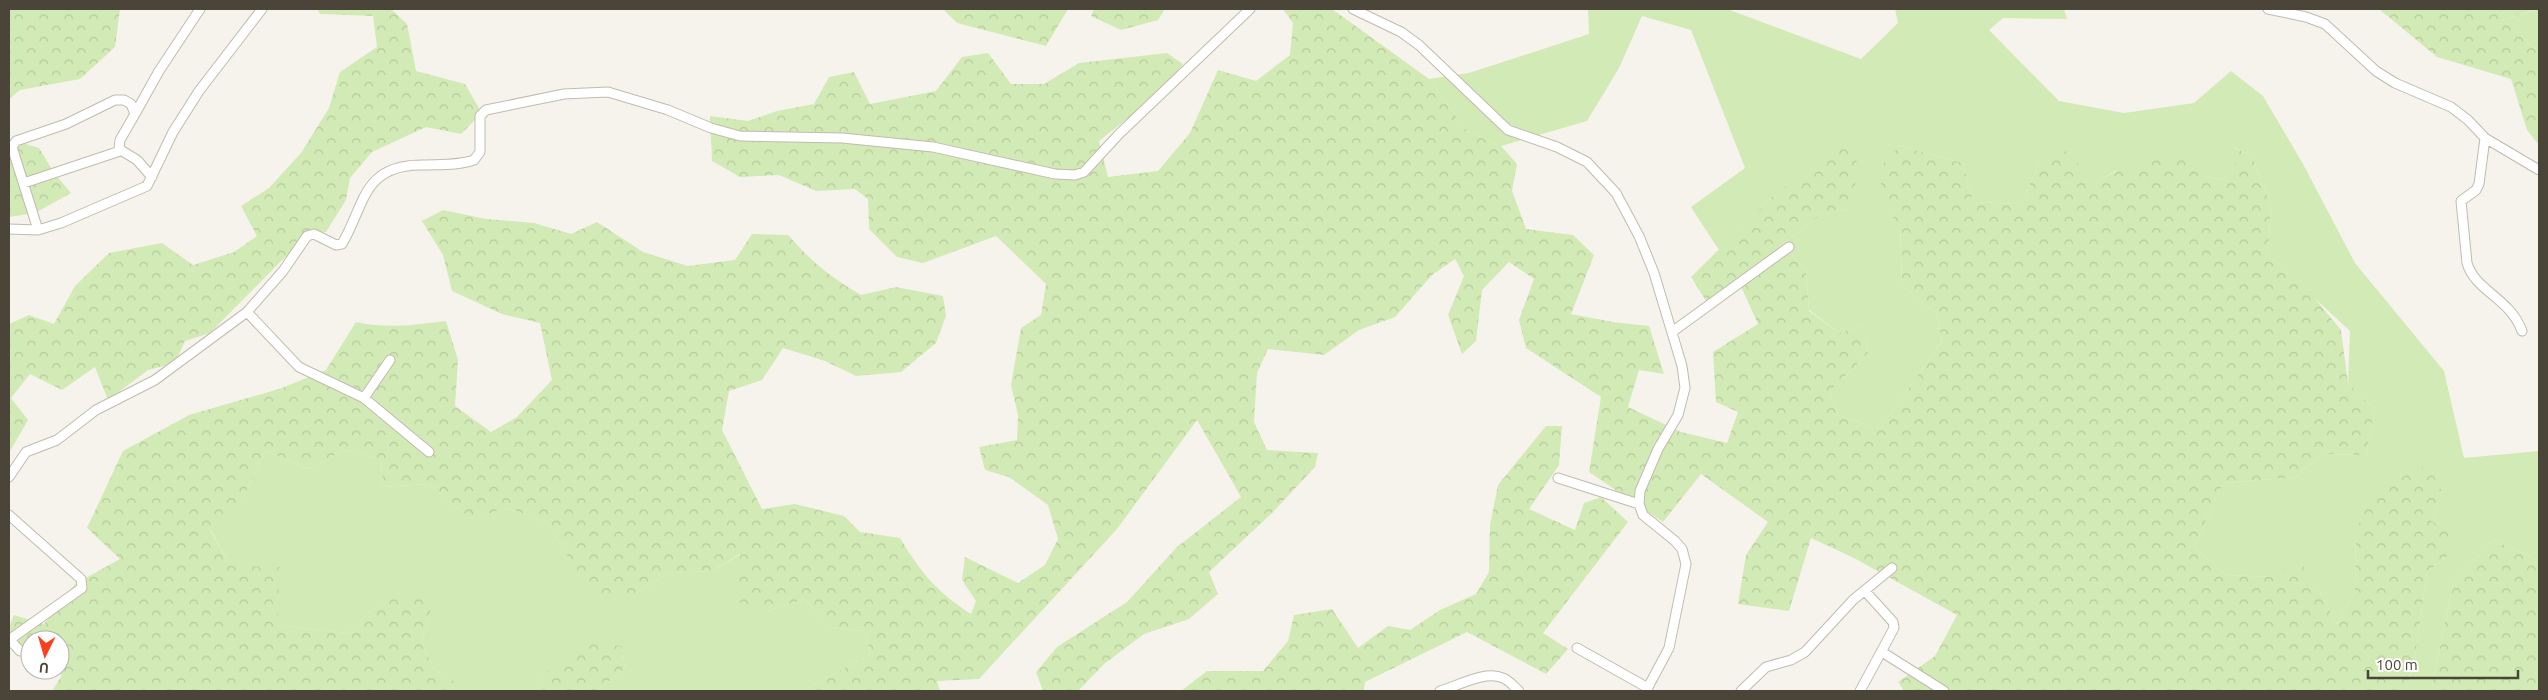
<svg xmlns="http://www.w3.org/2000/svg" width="2548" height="700" font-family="Ubuntu,sans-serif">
<defs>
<pattern id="forest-crowns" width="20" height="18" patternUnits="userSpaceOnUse" patternTransform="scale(1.25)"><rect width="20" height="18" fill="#d2eab5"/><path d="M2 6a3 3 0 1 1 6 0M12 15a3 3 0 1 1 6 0" fill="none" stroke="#b6ca9c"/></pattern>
</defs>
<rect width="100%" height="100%" fill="#f6f3ec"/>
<path fill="#d2eab5" d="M 1588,9 L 1727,9 L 1861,59 L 1898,23 L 1895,9 L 2064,9 L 2067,19 L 2003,18 L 1989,30 L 2059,101 L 2124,113 L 2194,103 L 2231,71 L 2263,96 L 2303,164 L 2355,263 L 2444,371 L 2464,458 L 2539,451 L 2539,560 L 2493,540 L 2453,583 L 2431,691 L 2405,691 L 2414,665 L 2427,572 L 2449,555 L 2431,521 L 2442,492 L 2356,531 L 2355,592 L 2337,624 L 2318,588 L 2274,577 L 2225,575 L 2194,547 L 2223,483 L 2296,477 L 2322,454 L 2366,455 L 2375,410 L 2348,383 L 2350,331 L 2268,255 L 2271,205 L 2252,156 L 2233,147 L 2238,182 L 2206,177 L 2116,171 L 2093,183 L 2042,157 L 2021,204 L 1973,202 L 1963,163 L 1900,146 L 1886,209 L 1900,225 L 1902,285 L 1937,315 L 1942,341 L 1880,429 L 1838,415 L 1830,391 L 1868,353 L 1863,325 L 1839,333 L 1809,310 L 1806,271 L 1783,244 L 1821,215 L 1848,209 L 1845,141 L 1773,196 L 1719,250 L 1691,207 L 1745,168 L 1691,30 L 1642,16 L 1619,68 L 1587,121 L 1501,146 L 1467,131 L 1429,79 L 1469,73 L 1589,34 Z
M 2539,9 L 2539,52 L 2502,20 Z
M 345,450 L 381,459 L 383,487 L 429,484 L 471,519 L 507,508 L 546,522 L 565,551 L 636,593 L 670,573 L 712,571 L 741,554 L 768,611 L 805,599 L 829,627 L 864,631 L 871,654 L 801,691 L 598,691 L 625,668 L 622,646 L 545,672 L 532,691 L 450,691 L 457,684 L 433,668 L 422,642 L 431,610 L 381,602 L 348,633 L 277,625 L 231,566 L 210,529 L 243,499 L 265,451 L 308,469 Z"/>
<path fill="url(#forest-crowns)" d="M 9,9 L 120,9 L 115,47 L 80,79 L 20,90 L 9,99 Z
M 317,9 L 391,9 L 407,24 L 416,71 L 465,84 L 482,113 L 461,134 L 426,127 L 372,152 L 350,178 L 346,200 L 326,232 L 308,234 L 210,333 L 185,341 L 175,363 L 148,370 L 108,400 L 95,367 L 62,390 L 30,374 L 11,398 L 28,420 L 9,453 L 9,324 L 29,315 L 54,324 L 75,286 L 109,253 L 162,243 L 193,265 L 234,252 L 257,236 L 241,206 L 269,188 L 301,153 L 329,108 L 340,72 L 377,47 L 373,16 L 320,14 Z
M 943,9 L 1068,9 L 1046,46 L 957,23 Z
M 1094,9 L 1165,9 L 1158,20 L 1121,30 L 1091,16 Z
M 1283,9 L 1332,9 L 1429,79 L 1467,131 L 1501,146 L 1517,164 L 1512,191 L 1526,229 L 1573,235 L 1594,255 L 1571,314 L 1613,322 L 1649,326 L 1664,374 L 1639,370 L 1628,407 L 1681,432 L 1727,443 L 1738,412 L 1716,402 L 1713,352 L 1758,324 L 1740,284 L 1708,304 L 1691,277 L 1773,196 L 1845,140 L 1860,168 L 1848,209 L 1821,215 L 1783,244 L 1806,271 L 1809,311 L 1839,333 L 1863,325 L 1868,353 L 1830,391 L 1838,415 L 1880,429 L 1942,341 L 1937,315 L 1902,285 L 1900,225 L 1886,209 L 1878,169 L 1900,146 L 1963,163 L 1973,202 L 2021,204 L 2042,157 L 2068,151 L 2093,183 C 2126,165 2154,158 2192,154 L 2206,177 L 2238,182 L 2232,147 L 2252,156 L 2271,205 L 2268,255 L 2312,295 L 2341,330 L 2348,383 L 2375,410 L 2366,455 L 2322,454 L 2296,477 L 2223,483 L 2194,547 L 2225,575 L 2274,577 L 2299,560 L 2318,588 L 2337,624 L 2355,592 L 2356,531 L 2373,491 L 2428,465 L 2442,492 L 2431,521 L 2454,534 L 2449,555 L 2427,572 L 2414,665 L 2405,691 L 1904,691 L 1898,682 L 1935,656 L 1957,615 L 1854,558 L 1811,538 L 1789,611 L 1738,604 L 1746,555 L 1768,522 L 1701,474 L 1663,522 L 1589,472 L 1601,397 L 1526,348 L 1519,320 L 1534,279 L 1509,262 L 1482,290 L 1476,341 L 1462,354 L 1448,315 L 1464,276 L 1455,259 L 1432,275 L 1395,317 L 1359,330 L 1324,355 L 1268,349 L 1257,373 L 1254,422 L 1267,450 L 1318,453 L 1315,467 L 1272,513 L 1209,572 L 1218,594 L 1189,619 L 1144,634 L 1104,664 L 1078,691 L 1043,691 L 1036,672 L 1057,647 L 1127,602 L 1177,547 L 1241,497 L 1197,420 L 1117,529 L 979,679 L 937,681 L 940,691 L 801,691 L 871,654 L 864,631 L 829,627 L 805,599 L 768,611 L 738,602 L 740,554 L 712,571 L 670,573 L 636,593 L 590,599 L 565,551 L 546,522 L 507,508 L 471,519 L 429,484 L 383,487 L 381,459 L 345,450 L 308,469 L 265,451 L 243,499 L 210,530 L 231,566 L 280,567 L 277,625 L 348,633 L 381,602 L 417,594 L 431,610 L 422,642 L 433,668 L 458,684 L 450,691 L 52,691 L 62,675 L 58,670 L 60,670 L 60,640 L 30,640 L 30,646 L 9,642 L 9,627 L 14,615 L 44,624 L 75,584 L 120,559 L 87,528 L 123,451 L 189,415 L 282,388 L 326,370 L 356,322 C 387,329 415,325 446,321 L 458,360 L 455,406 L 491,432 L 517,417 L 552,380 L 540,323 L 502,314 L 452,291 L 443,255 L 422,221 L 443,210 L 486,219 L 534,223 L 571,234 L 597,222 L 643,252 L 688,266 L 735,260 L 752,234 L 788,235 C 813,263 829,276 861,295 L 896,287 L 943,296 L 946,316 L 936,343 L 901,372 L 856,376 L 825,361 L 783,348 L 762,380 L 729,391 L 722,430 L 762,509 L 795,504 L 844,516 L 860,532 L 900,538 C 922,574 936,591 971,614 L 976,601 L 962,580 L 965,557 L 1018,583 L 1045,565 L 1058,539 L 1048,505 L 1009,477 L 985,470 L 979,447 L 1017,440 L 1018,415 L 1011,385 L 1021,328 L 1041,315 L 1046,284 L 996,236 L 923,263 L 897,257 L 869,229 L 868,199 L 855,189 L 816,191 L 779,175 L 740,177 L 712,161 L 710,116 L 748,121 L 777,111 L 814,104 L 829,77 L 854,72 L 870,104 L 936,91 L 962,57 L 988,53 L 1011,84 L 1044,84 L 1079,63 L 1167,53 L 1183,64 L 1168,86 L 1099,141 L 1108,177 L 1158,171 L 1190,133 L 1218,70 L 1256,81 L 1290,55 L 1293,23 Z
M 2379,9 L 2538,9 L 2502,20 L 2539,52 L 2539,145 L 2527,130 L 2511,79 L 2437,57 Z
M 9,139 L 39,148 L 55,174 L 71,193 L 35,213 L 9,217 Z
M 1546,426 L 1562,426 L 1559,465 L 1529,509 L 1575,530 L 1584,503 L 1601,497 L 1628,522 L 1543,633 L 1568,649 L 1546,674 L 1467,632 L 1365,682 L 1364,691 L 1181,691 L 1207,671 L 1263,671 L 1288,641 L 1294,615 L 1332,609 L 1358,648 L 1388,626 L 1410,630 L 1440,610 L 1476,594 L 1489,572 L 1490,525 L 1498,485 Z
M 2493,540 L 2539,560 L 2539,691 L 2431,691 L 2453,583 Z
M 590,642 L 622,646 L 625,668 L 598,691 L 532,691 L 545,672 Z"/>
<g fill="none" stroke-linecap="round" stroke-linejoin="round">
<g stroke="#c2bbae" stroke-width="11">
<path id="street" d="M 1353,9 L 1401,32 L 1419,45 L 1508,130 L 1557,147 L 1587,162 L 1616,193 L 1639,236 L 1654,273 L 1682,366 L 1685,388 L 1678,415 L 1658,449 L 1640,491 L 1639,504 L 1643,515 L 1675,541 L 1682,549 L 1686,564 L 1669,648 L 1646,691
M 2268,9 L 2306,17 L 2325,24 L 2376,71 L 2395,83 L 2451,107 L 2468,120 L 2485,138 L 2539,170
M 135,114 L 159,71 L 200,9
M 2485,138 L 2479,184 L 2476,190 L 2461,201 L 2467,263 C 2475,291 2510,298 2522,331
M 24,183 L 120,151
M 9,229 L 38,230 L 61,223 L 147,186 L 173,132 L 199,91 L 262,9
M 38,230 L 12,147 L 16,141 L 66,124 L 115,100 L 124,100 L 131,104 L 135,114 L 120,140 L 119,149 L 137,160 L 152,177
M 247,312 L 299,367 L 364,398 L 429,452
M 1672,332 L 1789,247
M 364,398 L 390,360
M 9,477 L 26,452 L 57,440 L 96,410 L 155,380 L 247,312 L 283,271 L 307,236 L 314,234 L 336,245 L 342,244 C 365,205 362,166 420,165 C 438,164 457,166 474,160 L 480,152 L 480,116 L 486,110 L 564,94 L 608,92 L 668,110 L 711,128 L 740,136 L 842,138 L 933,147 L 1055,174 L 1075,175 L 1084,172 L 1119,134 L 1250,9
M 1558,478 L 1639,504
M 9,515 L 81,579 L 82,588 L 9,640
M 9,639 L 20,651
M 1577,648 L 1648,688
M 1882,652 L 1944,691
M 1440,691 C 1458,686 1485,670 1503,678 C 1509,680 1514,687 1519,691
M 1741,691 L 1766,667 L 1791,660 L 1805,652 L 1853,600 L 1892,568
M 1860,691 L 1894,628 L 1893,622 L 1865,591"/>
</g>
<use href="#street" stroke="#fff" stroke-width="9"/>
</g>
<rect width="2548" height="700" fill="none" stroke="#4b4439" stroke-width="20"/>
<g transform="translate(45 655) rotate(185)"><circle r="24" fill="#ffffff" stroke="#b7b4b0"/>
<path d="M0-4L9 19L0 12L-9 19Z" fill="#fc3f1d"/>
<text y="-8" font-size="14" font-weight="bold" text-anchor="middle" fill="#4b4439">U</text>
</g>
<path d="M2368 670v8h150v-8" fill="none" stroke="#4b4439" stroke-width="2.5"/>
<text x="2376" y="670" font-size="15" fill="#4b4439" stroke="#ffffff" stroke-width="4" paint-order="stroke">100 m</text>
</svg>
